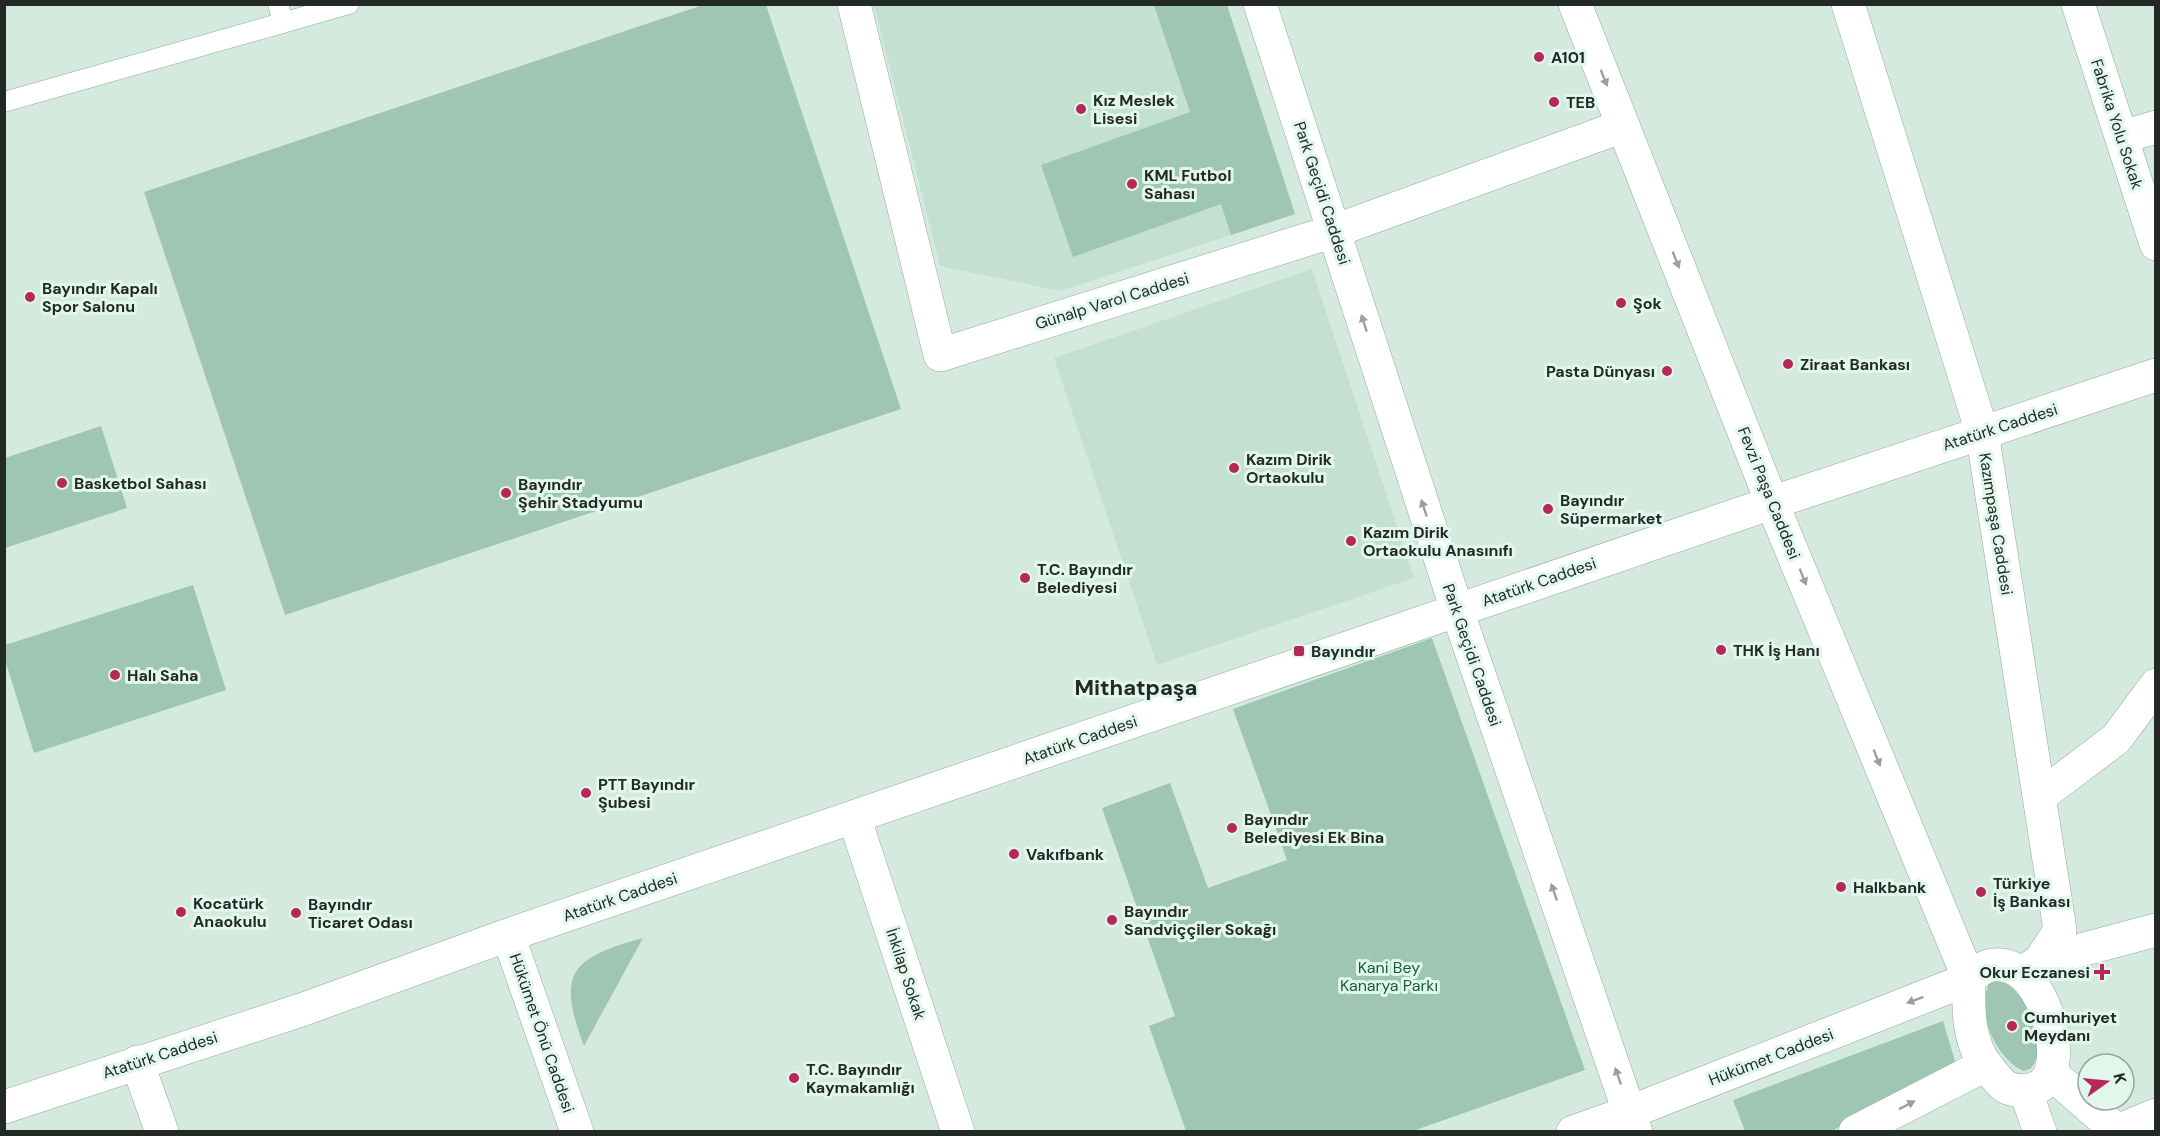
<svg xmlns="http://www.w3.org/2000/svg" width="2160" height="1136" font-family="'DM Sans',sans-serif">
<rect width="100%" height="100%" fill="#d5eadf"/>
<path fill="#c4e0d1" d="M 874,5 L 1227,5 L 1295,214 L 1060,291 L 940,266 Z
M 1312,269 L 1414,578 L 1157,665 L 1054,358 Z"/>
<path fill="#9ec6b3" d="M 703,5 L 766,5 L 901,409 L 285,615 L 144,192 Z
M 1154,5 L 1227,5 L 1295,214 L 1231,235 L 1221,204 L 1073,257 L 1041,165 L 1190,112 Z
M 101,426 L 127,508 L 5,548 L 5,458 Z
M 193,585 L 226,690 L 34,753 L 5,660 L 5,645 Z
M 1432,638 L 1585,1070 L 1413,1131 L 1186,1131 L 1149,1026 L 1175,1016 L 1102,808 L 1170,783 L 1208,888 L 1287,860 L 1233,709 Z
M 643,938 L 584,1046 C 556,972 571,958 643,938 Z
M 1999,980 C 2026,990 2052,1045 2030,1069 L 2023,1071 C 1995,1057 1976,1013 1989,984 Z
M 1943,1021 L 1958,1071 L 1831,1131 L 1745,1131 L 1733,1100 Z"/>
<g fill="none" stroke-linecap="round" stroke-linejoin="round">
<g stroke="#93a69c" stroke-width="21">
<path id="lane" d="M 278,4 L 283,23
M 4,102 L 349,4"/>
</g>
<g stroke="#93a69c" stroke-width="34">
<path id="street" d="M 854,4 L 940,355 L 1334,231 L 1623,126
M 1848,4 L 1982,432 L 2060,930 L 2040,961 L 2022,973
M 2078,4 L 2156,244
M 2122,137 L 2156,127
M 2039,797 L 2116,739 L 2156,685
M 854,817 L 958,1132
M 2040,961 L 2156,930
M 137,1062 L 162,1132
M 2051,1073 L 2117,1131 L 2156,1115"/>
</g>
<g stroke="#93a69c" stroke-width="34">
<path id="secondary" d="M 1260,4 L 1457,610 L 1636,1132
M 508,935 L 577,1132
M 2026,1092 L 2040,1132
M 4,1107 L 301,1010 L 508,935 L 1783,499 L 2156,375
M 1573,1132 L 1630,1112 L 1969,979 C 1975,975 1981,968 1988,966 C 2036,954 2062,1035 2051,1071 C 2046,1090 2023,1095 2006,1087 C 2000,1083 1995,1076 1990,1070 C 1968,1046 1968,1010 1969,979 L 1772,503 L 1575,4
M 1855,1132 L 1985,1065"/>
</g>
<use href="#lane" stroke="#fff" stroke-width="20"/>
<use href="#street" stroke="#fff" stroke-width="33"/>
<use href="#secondary" stroke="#fff" stroke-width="33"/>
</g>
<defs><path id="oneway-solid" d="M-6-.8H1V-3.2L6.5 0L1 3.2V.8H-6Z" transform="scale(1.5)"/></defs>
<g fill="#9c9f9d">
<use href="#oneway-solid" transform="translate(1604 78) rotate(68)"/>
<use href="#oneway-solid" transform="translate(1676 260) rotate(68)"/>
<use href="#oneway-solid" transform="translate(1364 323) rotate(-108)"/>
<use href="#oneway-solid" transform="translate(1424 508) rotate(-108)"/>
<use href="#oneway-solid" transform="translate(1803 577) rotate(68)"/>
<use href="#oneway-solid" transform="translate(1877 758) rotate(68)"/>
<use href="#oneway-solid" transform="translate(1554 892) rotate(-109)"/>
<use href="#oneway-solid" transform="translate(1915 1000) rotate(159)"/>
<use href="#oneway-solid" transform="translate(1618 1076) rotate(-109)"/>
<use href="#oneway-solid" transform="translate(1907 1105) rotate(-27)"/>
</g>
<g fill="#b62859" stroke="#e2f7ec" stroke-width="2">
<circle cx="1539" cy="57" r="6"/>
<circle cx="1554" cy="102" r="6"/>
<circle cx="1081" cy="109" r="6"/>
<circle cx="1132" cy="184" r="6"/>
<circle cx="30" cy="297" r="6"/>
<circle cx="1621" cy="303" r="6"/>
<circle cx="1788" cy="364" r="6"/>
<circle cx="1667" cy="371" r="6"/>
<circle cx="1234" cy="468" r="6"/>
<circle cx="62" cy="483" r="6"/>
<circle cx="506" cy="493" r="6"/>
<circle cx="1548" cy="509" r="6"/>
<circle cx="1351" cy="541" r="6"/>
<circle cx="1025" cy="578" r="6"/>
<circle cx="1721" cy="650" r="6"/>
<rect x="1293" y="645" width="12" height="12" rx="3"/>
<circle cx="115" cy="675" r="6"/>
<circle cx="586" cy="793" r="6"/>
<circle cx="1232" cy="828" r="6"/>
<circle cx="1014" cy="854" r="6"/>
<circle cx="1841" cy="887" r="6"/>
<circle cx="1981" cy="892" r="6"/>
<circle cx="181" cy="912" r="6"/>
<circle cx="296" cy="913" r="6"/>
<circle cx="1112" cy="920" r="6"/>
<path d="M2099 963h6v6h6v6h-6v6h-6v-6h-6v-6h6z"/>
<circle cx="2012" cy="1026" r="6"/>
<circle cx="794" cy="1078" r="6"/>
</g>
<g text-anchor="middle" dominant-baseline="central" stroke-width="6" stroke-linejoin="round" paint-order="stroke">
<g font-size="16" font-weight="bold" fill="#232a26" stroke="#e2f7ec" text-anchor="start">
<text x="1551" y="57">A101</text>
<text x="1093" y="100">Kız Meslek<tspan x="1093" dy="18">Lisesi</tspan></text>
<text x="1566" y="102">TEB</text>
<text x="1144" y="175">KML Futbol<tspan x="1144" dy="18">Sahası</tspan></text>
<text x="42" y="288">Bayındır Kapalı<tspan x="42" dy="18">Spor Salonu</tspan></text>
<text x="1633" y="303">Şok</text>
<text x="1800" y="364">Ziraat Bankası</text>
<text x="1655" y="371" text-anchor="end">Pasta Dünyası</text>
<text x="1246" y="459">Kazım Dirik<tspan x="1246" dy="18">Ortaokulu</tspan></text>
<text x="74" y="483">Basketbol Sahası</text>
<text x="518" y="484">Bayındır<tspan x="518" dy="18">Şehir Stadyumu</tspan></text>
<text x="1560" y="500">Bayındır<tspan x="1560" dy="18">Süpermarket</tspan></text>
<text x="1363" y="532">Kazım Dirik<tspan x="1363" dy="18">Ortaokulu Anasınıfı</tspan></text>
<text x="1037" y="569">T.C. Bayındır<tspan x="1037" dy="18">Belediyesi</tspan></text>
<text x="1733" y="650">THK İş Hanı</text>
<text x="1311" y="651">Bayındır</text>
<text x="127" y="675">Halı Saha</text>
<text x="598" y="784">PTT Bayındır<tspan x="598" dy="18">Şubesi</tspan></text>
<text x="1244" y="819">Bayındır<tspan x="1244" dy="18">Belediyesi Ek Bina</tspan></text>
<text x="1026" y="854">Vakıfbank</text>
<text x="1993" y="883">Türkiye<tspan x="1993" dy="18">İş Bankası</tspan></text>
<text x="1853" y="887">Halkbank</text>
<text x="193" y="903">Kocatürk<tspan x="193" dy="18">Anaokulu</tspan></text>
<text x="308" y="904">Bayındır<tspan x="308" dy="18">Ticaret Odası</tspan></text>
<text x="1124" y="911">Bayındır<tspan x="1124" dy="18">Sandviççiler Sokağı</tspan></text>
<text x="2090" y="972" text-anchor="end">Okur Eczanesi</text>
<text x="2024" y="1017">Cumhuriyet<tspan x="2024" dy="18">Meydanı</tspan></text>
<text x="806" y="1069">T.C. Bayındır<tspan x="806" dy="18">Kaymakamlığı</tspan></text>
</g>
<g font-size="16" fill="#232a26" stroke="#e2f7ec">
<text transform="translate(2117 124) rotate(72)">Fabrika Yolu Sokak</text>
<text transform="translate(1322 193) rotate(72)">Park Geçidi Caddesi</text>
<text transform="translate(1112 301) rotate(-17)">Günalp Varol Caddesi</text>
<text transform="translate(2000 427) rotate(-18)">Atatürk Caddesi</text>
<text transform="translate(1769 493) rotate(68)">Fevzi Paşa Caddesi</text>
<text transform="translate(1996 524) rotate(81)">Kazımpaşa Caddesi</text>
<text transform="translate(1539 582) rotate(-19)">Atatürk Caddesi</text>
<text transform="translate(1472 655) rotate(71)">Park Geçidi Caddesi</text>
<text transform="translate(1080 740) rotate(-19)">Atatürk Caddesi</text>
<text transform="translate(620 897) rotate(-19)">Atatürk Caddesi</text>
<text transform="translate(906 974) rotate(72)">İnkilap Sokak</text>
<text transform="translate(542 1033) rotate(71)">Hükümet Önü Caddesi</text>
<text transform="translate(160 1055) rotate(-18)">Atatürk Caddesi</text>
<text transform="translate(1771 1057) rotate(-21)">Hükümet Caddesi</text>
</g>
<g font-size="16" fill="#185b42" stroke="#e2f7ec">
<text x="1389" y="967">Kani Bey<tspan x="1389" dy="18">Kanarya Parkı</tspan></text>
</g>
<g font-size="22" font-weight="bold" fill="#232a26" stroke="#e2f7ec">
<text x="1136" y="687">Mithatpaşa</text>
</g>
</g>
<rect width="2160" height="1136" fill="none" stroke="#232a26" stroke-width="12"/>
<g transform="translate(2106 1082) rotate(75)"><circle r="28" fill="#e2f7ec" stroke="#96a59d" stroke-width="1.5"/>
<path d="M0-4.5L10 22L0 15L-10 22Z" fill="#b62859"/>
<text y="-9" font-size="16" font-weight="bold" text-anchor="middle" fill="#232a26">K</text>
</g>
</svg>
